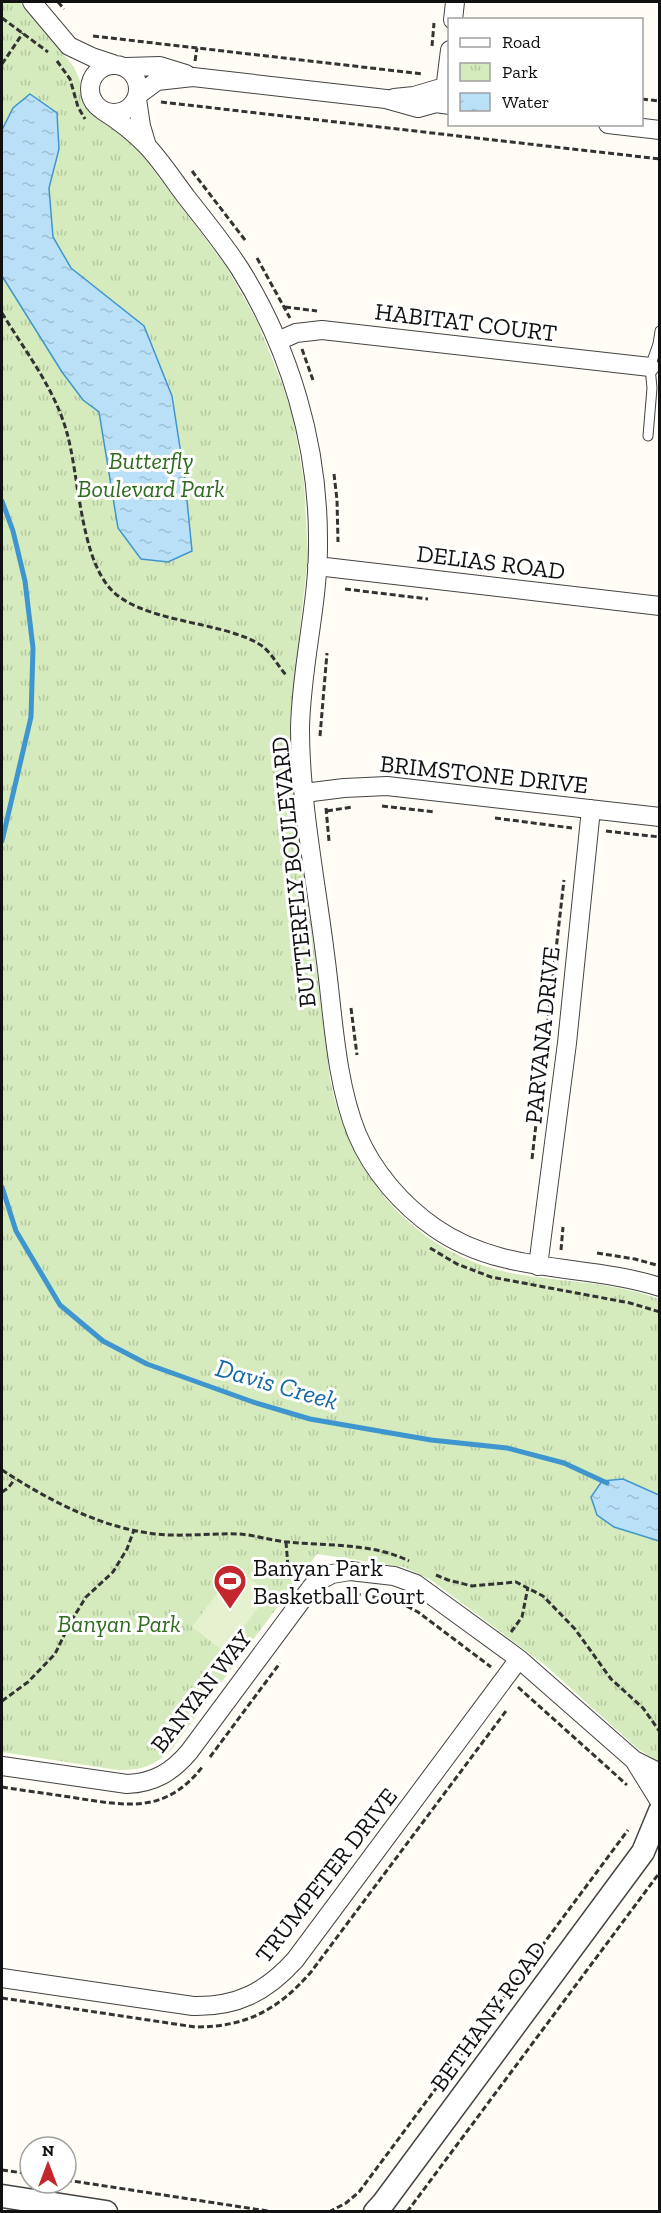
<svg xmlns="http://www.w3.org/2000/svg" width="661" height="2213" font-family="'Zilla Slab',serif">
<defs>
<pattern id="park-tufts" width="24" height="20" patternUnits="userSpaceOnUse" patternTransform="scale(1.5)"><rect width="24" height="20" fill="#d5ebbd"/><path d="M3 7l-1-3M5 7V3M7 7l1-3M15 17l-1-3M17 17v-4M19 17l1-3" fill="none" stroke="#b6c8a1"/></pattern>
<pattern id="water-ripples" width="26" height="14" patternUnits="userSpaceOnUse" patternTransform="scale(1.5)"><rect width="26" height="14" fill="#b9e0f7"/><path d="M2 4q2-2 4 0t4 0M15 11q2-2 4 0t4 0" fill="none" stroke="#9ebfd3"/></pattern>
</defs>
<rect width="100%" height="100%" fill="#fffdf5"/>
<path fill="url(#park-tufts)" d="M 2,2 L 20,2 L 74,67 L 80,81 L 82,95 L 90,110 L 127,135 L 226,266 L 257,321 L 283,386 L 293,417 L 304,482 L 308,556 L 290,719 L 291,762 L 330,1079 C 349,1176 416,1256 516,1274 C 564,1282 613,1282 659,1299 L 659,1762 L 638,1749 L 545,1665 L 431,1580 L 404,1567 L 317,1554 L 171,1750 C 155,1766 139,1771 117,1770 L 2,1752 Z"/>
<path fill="#e6f2cf" d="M 236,1568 L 269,1593 L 225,1652 L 192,1627 Z"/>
<path fill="url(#water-ripples)" stroke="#3f96cf" stroke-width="1.5" d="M 30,94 L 57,113 L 59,149 L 49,188 L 53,237 L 71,268 L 144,326 L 172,396 L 185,480 L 192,551 L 168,562 L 141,559 L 118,528 L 99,412 L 83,400 L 62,372 L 2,276 L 2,130 L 13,108 Z
M 623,1479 L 659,1495 L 659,1541 L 614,1527 L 597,1515 L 591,1497 L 602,1481 Z"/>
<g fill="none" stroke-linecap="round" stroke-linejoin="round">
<path stroke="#3f96cf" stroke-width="5" d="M 2,501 L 13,531 L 25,581 L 33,648 L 31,717 L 2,841
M 2,1187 L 16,1231 L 60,1305 L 103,1341 L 147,1364 L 253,1402 L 310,1419 L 431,1440 L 507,1448 L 564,1463 L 607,1483"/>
<g stroke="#444" stroke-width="11">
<path id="service" d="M 648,436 L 652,388 L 650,367 L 658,344 L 660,331"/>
</g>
<g stroke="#444" stroke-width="20">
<path id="minor" d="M 32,2 L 69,46 L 92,57 L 113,64
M 453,20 L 455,2
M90 89a24 24 0 1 1 48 0a24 24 0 1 1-48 0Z
M 126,67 L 160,66 L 186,74
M 138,95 L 157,81 L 193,77 L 386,99 L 418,108 L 436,103 L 450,105
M 394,98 L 414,96 L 441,88 L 450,89
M 444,98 L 450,50
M 137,99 L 141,126 L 147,146
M 102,110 C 118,120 134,132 147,146 C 162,162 174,181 187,198 C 205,221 224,244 240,269 C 290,349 318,444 318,539 C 319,603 301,665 300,729 C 300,801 316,882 325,954 C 333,1012 335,1080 357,1134 C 373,1172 402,1205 435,1228 C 502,1275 585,1263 660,1287
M 608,124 L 660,130
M 278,341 L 296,333 L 322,330 L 650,367
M 317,566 L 660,606
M 304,793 L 344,788 L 387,786 L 660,817
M 538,1266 L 567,1043 L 591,809
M 634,1760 L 660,1802
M 2,1766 L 127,1784 C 154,1783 172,1772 189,1752 L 310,1589 L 315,1583 L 332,1574 L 350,1571 L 394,1576 L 416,1584 L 519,1659 L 634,1760 L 660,1773
M 2,1978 L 193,2006 C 237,2007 266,1992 295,1960 L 519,1659"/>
</g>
<g stroke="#444" stroke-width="25">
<path id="tertiary" d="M 2,2196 L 106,2212
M 375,2212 L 384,2202 L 643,1852 L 660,1811"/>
</g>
<path stroke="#333" stroke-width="3" stroke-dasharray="6 3" stroke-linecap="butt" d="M 58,2 L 64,9
M 2,18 L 48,52
M 93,36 L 423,74
M 432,46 L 434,23
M 57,61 L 70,79 L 78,107 L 85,119
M 195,61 L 197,48
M 2,64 L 23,33
M 642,99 L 660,101
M 161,102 L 660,159
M 192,171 L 245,240
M 257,258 L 290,318
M 285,307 L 317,311
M 2,313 C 25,351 55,389 67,433 C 79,476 80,551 108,586 C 137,623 219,620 259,644 C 271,651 277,665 286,675
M 302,349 L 314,383
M 334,474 L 337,500 L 338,542
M 345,589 L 428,599
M 320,736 L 327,653
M 382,806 L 435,812
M 326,808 L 329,841
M 327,811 L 352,807
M 495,818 L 572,828
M 606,831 L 660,837
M 351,1008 L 357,1055
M 532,1159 L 564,880
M 430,1248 L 457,1264 L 491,1277 L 630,1303 L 660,1312
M 561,1250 L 563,1227
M 597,1253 L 635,1259 L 660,1266
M 2,1470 C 48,1500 101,1528 156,1534 C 184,1537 211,1533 239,1534 C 255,1535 272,1541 288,1542 C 327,1546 373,1543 409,1561
M 2,1492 L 8,1488 L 15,1479
M 286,1542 L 288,1567 L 296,1579
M 436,1575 L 448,1580 L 472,1586 L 516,1582 L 543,1596 L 575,1629 L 611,1679 L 643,1708 L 660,1732
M 329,1598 L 344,1592 L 397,1601 L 418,1612 L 491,1667
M 511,1632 L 522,1617 L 528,1587
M 518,1687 L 627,1785
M 2,1701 L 28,1682 L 55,1654 L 70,1623 L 86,1597 L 113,1572 L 127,1549 L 134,1530
M 210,1757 L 280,1663
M 2,1787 C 26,1791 51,1794 76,1798 C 128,1806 166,1814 203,1766
M 277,1951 L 289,1934
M 2,1998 L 195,2027 C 246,2027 278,2010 311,1972 L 506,1711
M 2,2170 L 30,2174
M 66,2180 L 274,2212
M 329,2212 L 346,2203 L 359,2192 L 628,1830
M 407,2212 L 660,1872"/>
<use href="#service" stroke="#fff" stroke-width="9"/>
<use href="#minor" stroke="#fff" stroke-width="18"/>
<use href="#tertiary" stroke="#fff" stroke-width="22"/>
</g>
<defs>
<g id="stadium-pin" transform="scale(1.725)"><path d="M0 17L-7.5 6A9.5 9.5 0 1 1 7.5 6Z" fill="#c4262e" stroke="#fff"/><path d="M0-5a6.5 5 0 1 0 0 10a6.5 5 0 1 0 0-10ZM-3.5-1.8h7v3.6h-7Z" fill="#fff"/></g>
</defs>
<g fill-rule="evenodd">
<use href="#stadium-pin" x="230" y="1581"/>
</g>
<g text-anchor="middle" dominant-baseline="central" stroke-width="6" stroke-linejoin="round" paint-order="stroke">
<g font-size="24" fill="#111" stroke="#fff">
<text transform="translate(466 322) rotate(7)">HABITAT COURT</text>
<text transform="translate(491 562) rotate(7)">DELIAS ROAD</text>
<text transform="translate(484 774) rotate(6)">BRIMSTONE DRIVE</text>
<text transform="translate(293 872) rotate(-96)">BUTTERFLY BOULEVARD</text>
<text transform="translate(542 1035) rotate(-84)">PARVANA DRIVE</text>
<text transform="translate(201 1691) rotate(-52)">BANYAN WAY</text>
<text transform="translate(326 1875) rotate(-52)">TRUMPETER DRIVE</text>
<text transform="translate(488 2016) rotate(-54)">BETHANY ROAD</text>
</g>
<g font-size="24" font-style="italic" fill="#2f6b1f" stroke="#fff">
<text x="151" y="460">Butterfly<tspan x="151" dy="28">Boulevard Park</tspan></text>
<text x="119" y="1623">Banyan Park</text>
</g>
<g font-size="24" fill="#111" stroke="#fff" text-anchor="start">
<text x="253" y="1567">Banyan Park<tspan x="253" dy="28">Basketball Court</tspan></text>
</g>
<g font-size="26" font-style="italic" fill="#1768a6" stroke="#fff">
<text transform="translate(277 1384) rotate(16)">Davis Creek</text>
</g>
</g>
<rect width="661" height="2213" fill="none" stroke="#111111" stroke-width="6"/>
<rect x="448" y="18" width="195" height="108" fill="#ffffff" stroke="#a0a0a0" stroke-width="1.5"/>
<rect x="460" y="38" width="30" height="9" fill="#ffffff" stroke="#a0a0a0" stroke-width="1.5"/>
<text x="502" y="48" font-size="18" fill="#111111">Road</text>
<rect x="460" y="63" width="30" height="18" fill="url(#park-tufts)" stroke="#a0a0a0" stroke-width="1.5"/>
<text x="502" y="78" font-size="18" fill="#111111">Park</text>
<rect x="460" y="93" width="30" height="18" fill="url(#water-ripples)" stroke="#a0a0a0" stroke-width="1.5"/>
<text x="502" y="108" font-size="18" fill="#111111">Water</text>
<g transform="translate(48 2165)"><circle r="28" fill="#ffffff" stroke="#a0a0a0" stroke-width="1.5"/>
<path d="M0-4.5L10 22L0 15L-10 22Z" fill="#c4262e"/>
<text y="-9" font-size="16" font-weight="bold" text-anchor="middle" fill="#111111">N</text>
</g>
</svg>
